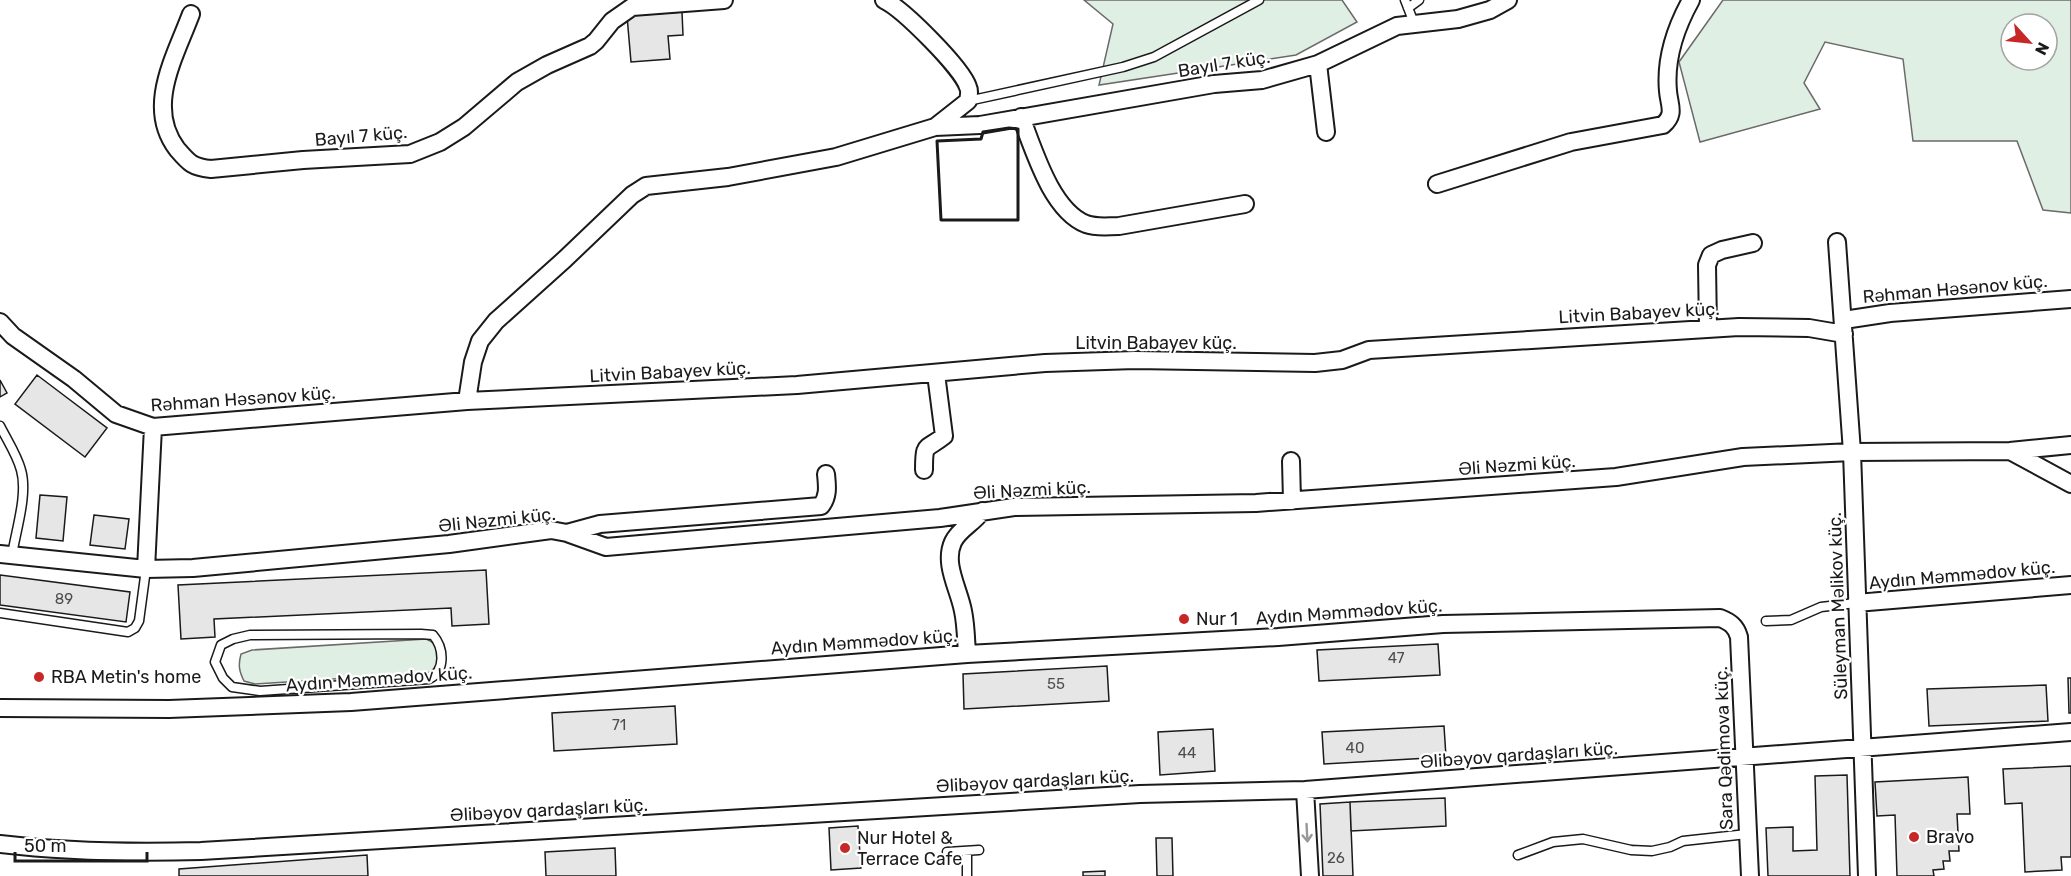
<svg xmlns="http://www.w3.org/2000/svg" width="2071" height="876" font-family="Rubik,sans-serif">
<rect width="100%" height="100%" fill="#fff"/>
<path fill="#e0efe3" stroke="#6a6a6a" stroke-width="1.5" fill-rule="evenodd" d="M 1084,0 L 1342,0 L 1357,22 L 1296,55 L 1099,85 L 1113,24 Z
M 1723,0 L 2071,0 L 2071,213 L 2043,210 L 2017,141 L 1913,141 L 1903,59 L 1825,42 L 1804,83 L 1820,109 L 1700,142 L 1679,62 ZM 2011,24 L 2047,24 L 2047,60 L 2011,60 Z
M 426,639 C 443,645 443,665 428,673 L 255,684 L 244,681 C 239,671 238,665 241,654 L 252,650 Z"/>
<path fill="#e6e6e6" stroke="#1a1a1a" stroke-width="1.5" d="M 682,12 L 683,35 L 668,36 L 670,59 L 631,62 L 627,16 Z
M 37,375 L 107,428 L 85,457 L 15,404 Z
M 0,380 L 7,393 L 0,397 Z
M 40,495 L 67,497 L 63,541 L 36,538 Z
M 94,515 L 129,519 L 125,549 L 90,545 Z
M 486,570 L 489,624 L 452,626 L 451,608 L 214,619 L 215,637 L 181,639 L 178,585 Z
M 0,575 L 130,592 L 126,622 L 0,605 Z
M 1438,644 L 1440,675 L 1319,681 L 1317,650 Z
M 1107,666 L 1109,701 L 964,709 L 963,674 Z
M 2068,678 L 2071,678 L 2071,713 L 2069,713 Z
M 2046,685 L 2048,721 L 1929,726 L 1927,689 Z
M 675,706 L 677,744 L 554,751 L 552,713 Z
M 1444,726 L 1446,757 L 1324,764 L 1322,732 Z
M 1213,729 L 1215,771 L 1160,775 L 1158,732 Z
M 2071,766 L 2071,857 L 2061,857 L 2062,870 L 2025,872 L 2022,803 L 2005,804 L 2003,769 Z
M 1847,775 L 1850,876 L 1768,876 L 1766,828 L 1793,827 L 1793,851 L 1817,850 L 1815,776 Z
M 1968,777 L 1970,814 L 1957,814 L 1959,851 L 1949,851 L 1950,861 L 1943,861 L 1944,869 L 1933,870 L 1934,876 L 1897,876 L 1895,815 L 1877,816 L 1875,782 Z
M 1445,798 L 1446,826 L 1351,831 L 1350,802 Z
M 1350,802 L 1353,876 L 1323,876 L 1320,804 Z
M 858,826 L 861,868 L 831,870 L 829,828 Z
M 1156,838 L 1172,838 L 1173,876 L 1157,876 Z
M 615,848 L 616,876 L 546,876 L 545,852 Z
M 367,855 L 368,876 L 179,876 L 179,869 Z
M 1105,871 L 1105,876 L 1083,876 L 1083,872 Z"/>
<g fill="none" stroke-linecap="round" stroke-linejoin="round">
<g stroke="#1a1a1a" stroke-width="11">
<path id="lane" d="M 1405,0 L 1414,23
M 1408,8 L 1419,0
M 968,101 L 1123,67 L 1154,57 L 1259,0
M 0,426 C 7,440 17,455 21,470 C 28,494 16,530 12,555
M 0,613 L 128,632 L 135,628 L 139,621 L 146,569
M 1766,621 L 1791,620 L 1821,607 L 1856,603
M 421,634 L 433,635 C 444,648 446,671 429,679 L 260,691 L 232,687 L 223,678 L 215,662 L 221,645 L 233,639 L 250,635 Z
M 967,851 L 967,876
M 947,852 L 979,850
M 1518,855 L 1553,842 L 1583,839 L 1631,850 L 1652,851 L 1670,847 L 1683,841 L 1747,834"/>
</g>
<g stroke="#1a1a1a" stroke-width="20">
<path id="street" d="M 884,0 C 903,9 962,68 968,87 C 970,91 969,96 968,101 L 935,127
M 191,14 C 175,57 145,107 177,149 C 189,163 192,167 211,169 L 303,160 L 410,154 L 440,142 L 464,127 L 517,82 L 547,65 L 590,46 L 596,41 L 612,21 L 632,7 L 724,0
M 1318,64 L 1326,132
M 1021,117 C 1034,150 1051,210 1086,224 C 1097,228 1108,226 1119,226 L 1245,204
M 1437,184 L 1571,142 L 1663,125 C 1676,114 1669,105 1668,91 C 1665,59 1676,27 1691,0
M 1837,242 L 1852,452 L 1867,876
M 1844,320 L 1890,313 L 2071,299
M 0,322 L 13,336 L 74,379 L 116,414 L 153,427 L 467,401 L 797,385 L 1045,363 L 1135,360 L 1315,363 L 1342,360 L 1369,350 L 1739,327 L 1809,328 L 1844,334
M 1708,328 L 1707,265 L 1711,255 L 1722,250 L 1753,243
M 467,401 L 473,362 L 480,341 L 496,321 L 565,259 L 632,195 L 646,186 L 728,177 L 836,157 L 935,127 L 980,125 L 1214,84 L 1262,80 L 1318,64 L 1397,26 L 1458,19 L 1490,10 L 1508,0
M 2010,451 L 2071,484
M 1291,461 L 1292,501
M 924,470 C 924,442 925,451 944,436 L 936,374
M 567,533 L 600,524 L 821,506 C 829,496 827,485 826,474
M 0,554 L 146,569 L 193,568 L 449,544 L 551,530 L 567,533 L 606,547 L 940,518 L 1014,507 L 1256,503 L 1616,477 L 1743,457 L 1852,452 L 2010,451 L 2071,445
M 146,569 L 153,427
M 1856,603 L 2071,585
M 967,654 C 966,640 966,625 963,611 C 959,589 943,564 953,542 C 959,529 974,523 982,511
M 0,708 L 169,709 L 351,702 L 967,654 L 1278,637 L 1443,624 L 1720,618 C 1730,622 1736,626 1739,637 L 1750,876
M 1305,790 L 1310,876
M 0,844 C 68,852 133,853 201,851 L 1140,794 L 1305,790 L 2071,732"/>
</g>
<use href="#lane" stroke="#fff" stroke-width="8"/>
<use href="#street" stroke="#fff" stroke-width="16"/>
<path stroke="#1a1a1a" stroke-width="3" d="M 1009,128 L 1018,129 L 1018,220 L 941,220 L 937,141 L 981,139 L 983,132 Z"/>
</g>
<defs><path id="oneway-shaft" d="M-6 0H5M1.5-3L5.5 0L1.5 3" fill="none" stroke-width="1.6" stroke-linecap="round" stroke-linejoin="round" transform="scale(1.5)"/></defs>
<use stroke="#989898" href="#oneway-shaft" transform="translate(1307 833) rotate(87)"/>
<g fill="#c62828" stroke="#fff" stroke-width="2">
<circle cx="1184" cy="619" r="6"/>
<circle cx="39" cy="677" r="6"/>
<circle cx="1914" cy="837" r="6"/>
<circle cx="845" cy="848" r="6"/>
</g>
<g text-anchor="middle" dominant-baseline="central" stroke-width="4.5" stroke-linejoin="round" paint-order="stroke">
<g font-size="15" fill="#4d4d4d">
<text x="64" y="599">89</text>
<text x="1396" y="658">47</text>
<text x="1056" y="684">55</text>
<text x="619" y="725">71</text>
<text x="1355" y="748">40</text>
<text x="1187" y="753">44</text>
<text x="1336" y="858">26</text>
</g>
<g font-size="18" fill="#1a1a1a" stroke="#fff">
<text transform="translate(1224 64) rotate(-9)">Bayıl 7 küç.</text>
<text transform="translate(361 136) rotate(-5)">Bayıl 7 küç.</text>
<text transform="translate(1955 289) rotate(-5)">Rəhman Həsənov küç.</text>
<text transform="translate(1639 313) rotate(-3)">Litvin Babayev küç.</text>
<text x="1156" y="343">Litvin Babayev küç.</text>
<text transform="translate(670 372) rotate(-3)">Litvin Babayev küç.</text>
<text transform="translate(243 399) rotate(-4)">Rəhman Həsənov küç.</text>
<text transform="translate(1517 465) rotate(-4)">Əli Nəzmi küç.</text>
<text transform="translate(1032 490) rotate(-3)">Əli Nəzmi küç.</text>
<text transform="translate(497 520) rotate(-6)">Əli Nəzmi küç.</text>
<text transform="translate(1962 575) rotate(-5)">Aydın Məmmədov küç.</text>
<text transform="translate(1838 606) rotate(-92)">Süleyman Məlikov küç.</text>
<text transform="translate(1349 612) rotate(-4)">Aydın Məmmədov küç.</text>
<text transform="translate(864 642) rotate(-4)">Aydın Məmmədov küç.</text>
<text transform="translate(379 679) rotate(-4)">Aydın Məmmədov küç.</text>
<text transform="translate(1724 748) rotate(-92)">Sara Qədimova küç.</text>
<text transform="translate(1519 755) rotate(-4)">Əlibəyov qardaşları küç.</text>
<text transform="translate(1035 781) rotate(-3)">Əlibəyov qardaşları küç.</text>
<text transform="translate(549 810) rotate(-3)">Əlibəyov qardaşları küç.</text>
</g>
<g font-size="18" fill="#1a1a1a" stroke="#fff" text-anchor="start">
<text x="1196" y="619">Nur 1</text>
<text x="51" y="677">RBA Metin's home</text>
<text x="1926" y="837">Bravo</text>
<text x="857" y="838">Nur Hotel &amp;<tspan x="857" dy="21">Terrace Cafe</tspan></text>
</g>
</g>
<g transform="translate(2029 42) rotate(117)"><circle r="28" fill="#ffffff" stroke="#a3a3a3" stroke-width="1.5"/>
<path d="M0-4.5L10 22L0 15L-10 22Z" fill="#c62828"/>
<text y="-9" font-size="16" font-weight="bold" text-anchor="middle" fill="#1a1a1a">N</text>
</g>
<path d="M15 852v9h132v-9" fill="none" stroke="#1a1a1a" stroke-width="3"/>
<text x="24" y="852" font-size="18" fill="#1a1a1a" stroke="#ffffff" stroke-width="4.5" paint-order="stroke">50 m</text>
</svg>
